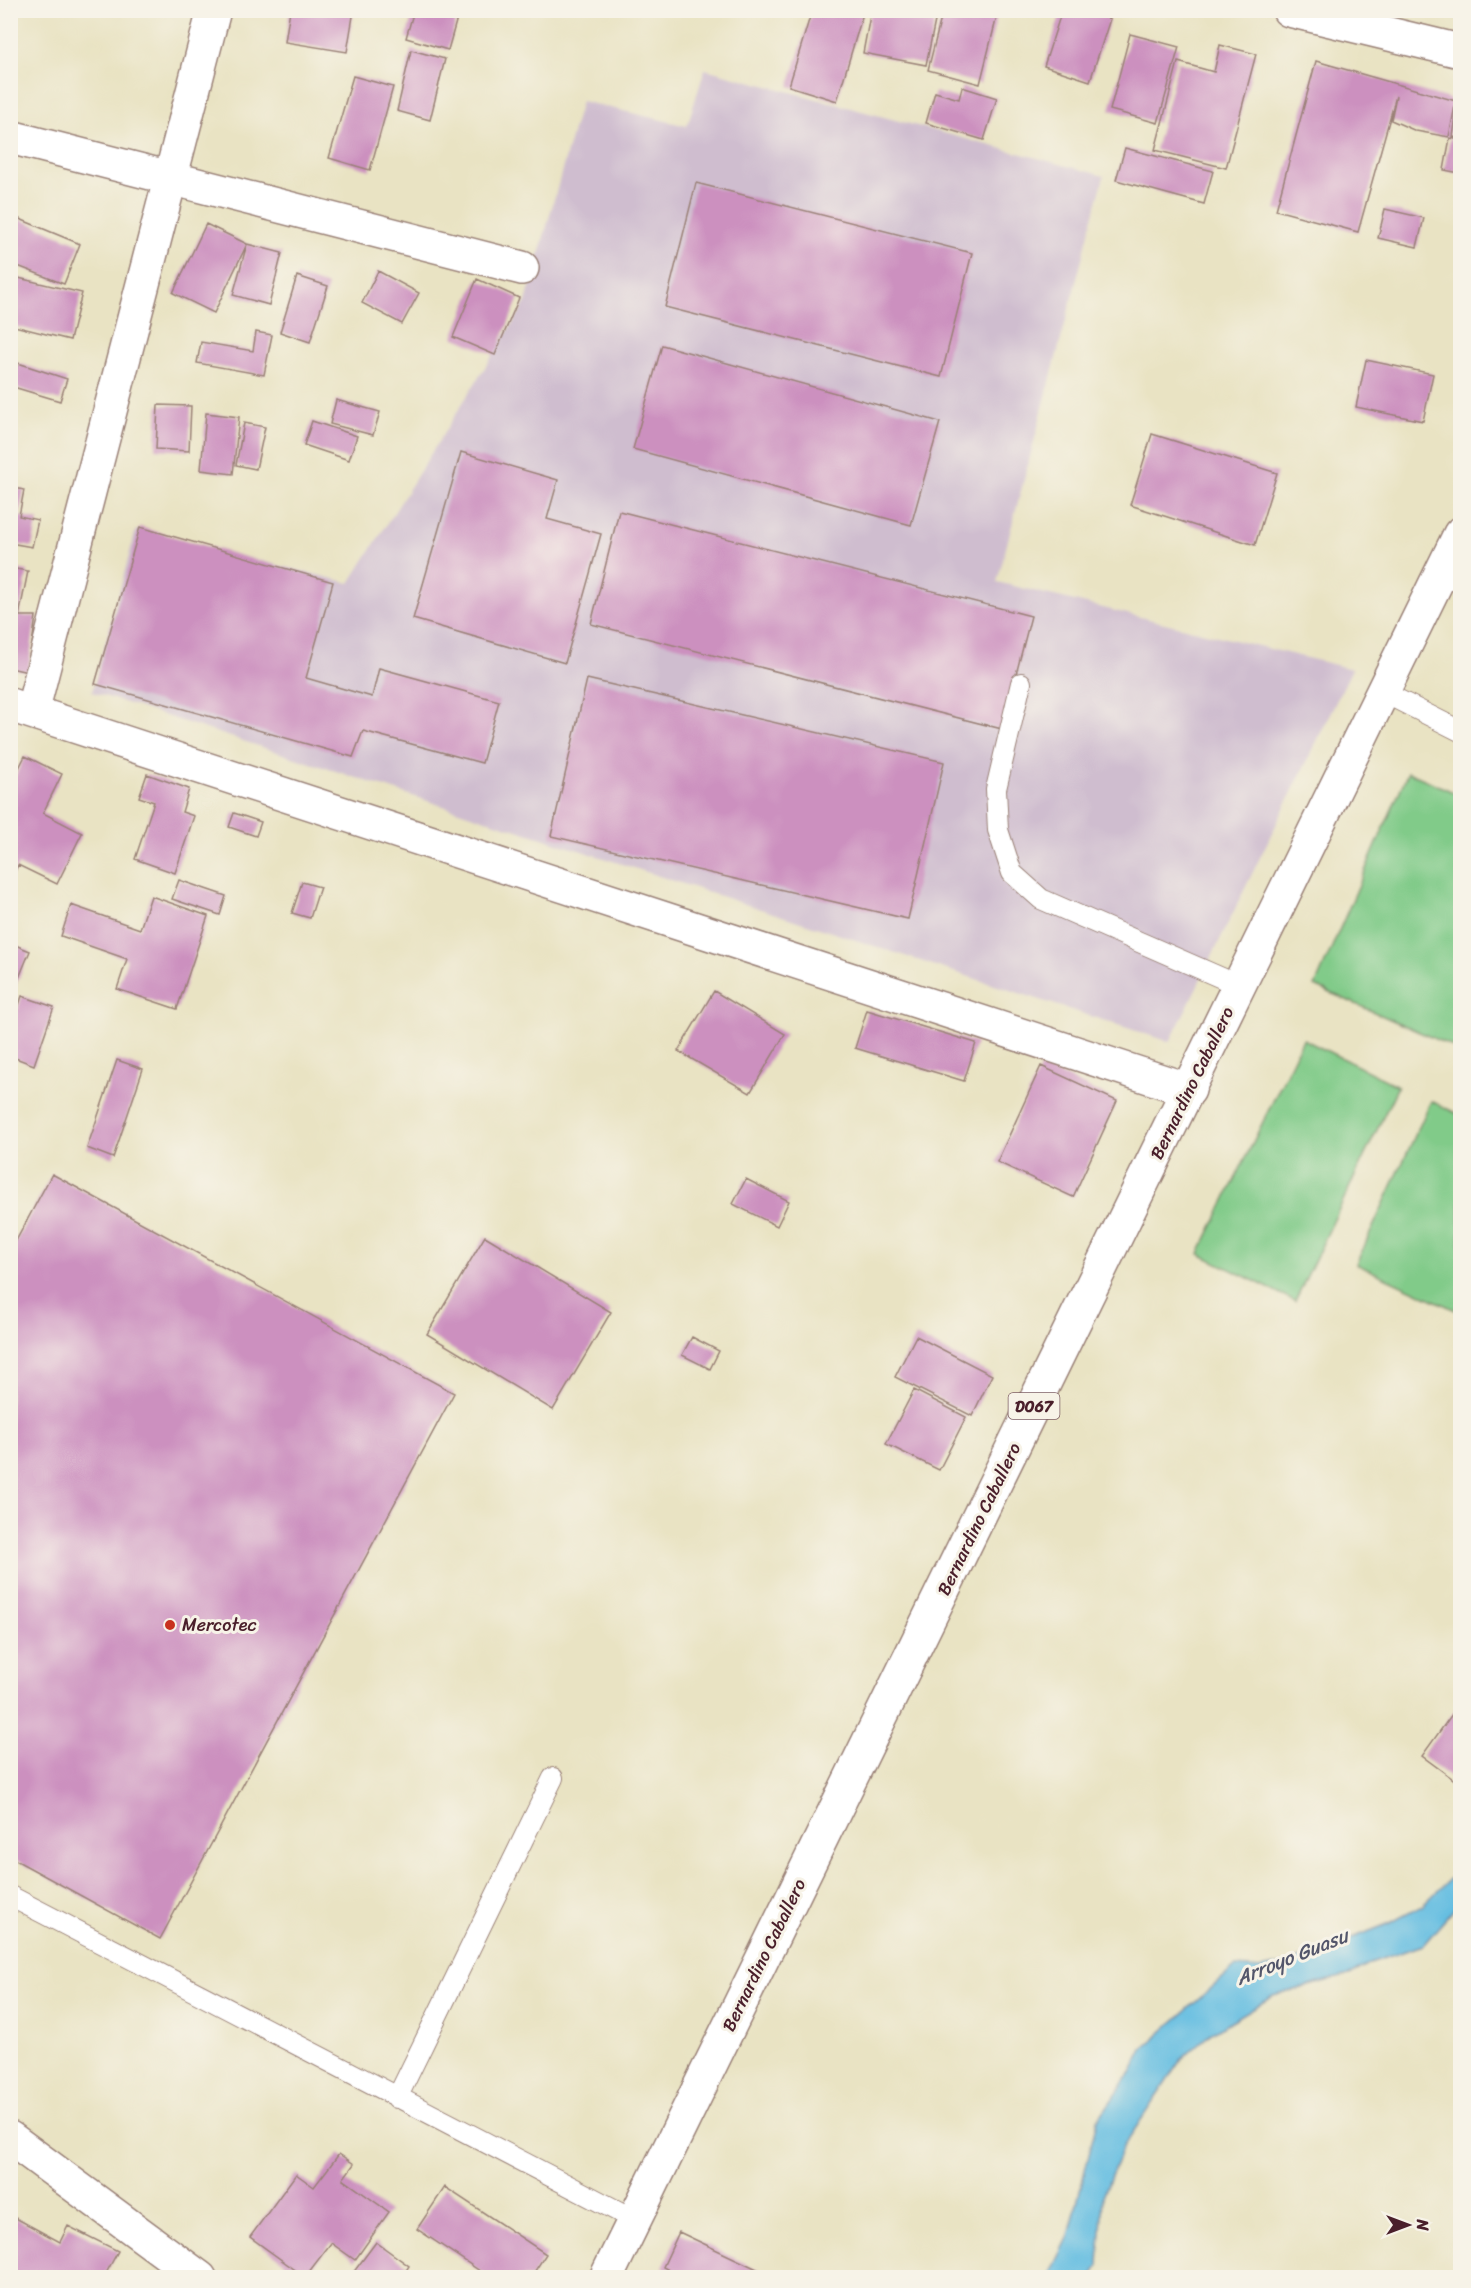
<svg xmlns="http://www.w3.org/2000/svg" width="1471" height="2288" font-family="Sriracha,sans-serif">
<rect width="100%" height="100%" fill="#f7f3e8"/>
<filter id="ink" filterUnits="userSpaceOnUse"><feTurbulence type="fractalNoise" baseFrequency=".0167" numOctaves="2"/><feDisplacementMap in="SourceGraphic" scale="12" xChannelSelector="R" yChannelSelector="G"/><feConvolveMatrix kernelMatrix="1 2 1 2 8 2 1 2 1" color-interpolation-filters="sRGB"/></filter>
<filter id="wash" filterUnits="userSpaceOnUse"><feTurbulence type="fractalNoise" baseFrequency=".008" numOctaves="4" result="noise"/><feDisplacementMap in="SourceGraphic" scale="24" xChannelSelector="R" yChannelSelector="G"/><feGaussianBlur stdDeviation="1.35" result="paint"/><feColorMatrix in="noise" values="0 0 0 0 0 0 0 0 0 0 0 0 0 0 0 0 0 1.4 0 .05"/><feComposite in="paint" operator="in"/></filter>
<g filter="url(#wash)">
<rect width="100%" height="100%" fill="#e9e3c3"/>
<path fill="#cfbdcf" d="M 705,69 L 1104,176 L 997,582 L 1352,669 L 1170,1042 L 92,692 L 136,530 L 350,583 L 526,302 L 581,101 L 687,126 Z"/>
<path fill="#81cb89" stroke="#66755a" stroke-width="1.5" d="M 1408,772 L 1460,795 L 1460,1050 L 1315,986 Z
M 1303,1039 L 1398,1086 L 1295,1301 L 1199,1254 Z
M 1431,1101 L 1460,1115 L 1460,1312 L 1356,1264 Z"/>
<path fill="#64bde1" stroke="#576e86" stroke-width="1.5" d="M 1460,1869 L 1460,1902 L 1423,1945 L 1370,1963 L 1352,1974 L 1273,1996 L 1210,2034 L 1180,2061 L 1123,2147 L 1103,2196 L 1099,2265 L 1091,2277 L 1049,2277 L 1069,2236 L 1097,2121 L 1132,2071 L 1143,2049 L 1235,1967 L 1261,1969 L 1287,1964 L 1390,1923 L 1422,1906 Z"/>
<g id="blocks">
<path fill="#cc90bf" d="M 290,10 L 354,10 L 347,52 L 285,42 Z
M 414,10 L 430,10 L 457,18 L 448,50 L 406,38 Z
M 812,10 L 864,10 L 837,101 L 789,86 Z
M 871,10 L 907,10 L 936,16 L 926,65 L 863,53 Z
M 943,10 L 998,12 L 980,84 L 928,70 Z
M 1062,10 L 1085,10 L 1110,19 L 1090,81 L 1044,66 Z
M 1130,34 L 1179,47 L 1158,123 L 1110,110 Z
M 1220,45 L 1256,54 L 1226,168 L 1155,150 L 1178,62 L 1214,72 Z
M 411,50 L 445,59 L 430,120 L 397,111 Z
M 1316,61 L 1456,101 L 1449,137 L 1416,131 L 1391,120 L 1396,96 L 1358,232 L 1276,210 Z
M 353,76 L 393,87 L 370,170 L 329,158 Z
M 962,87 L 997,98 L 984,140 L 926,123 L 935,92 L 959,99 Z
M 1458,101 L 1460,102 L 1460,138 L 1453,137 Z
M 1450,138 L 1460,140 L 1460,173 L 1444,170 Z
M 1125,148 L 1213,171 L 1204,204 L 1116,180 Z
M 696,183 L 972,253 L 941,377 L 665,307 Z
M 1385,209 L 1424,218 L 1417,247 L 1378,238 Z
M 10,215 L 80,244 L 64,284 L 10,263 Z
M 206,224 L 247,244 L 282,253 L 269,305 L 233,295 L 247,244 L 214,313 L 173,293 Z
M 378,271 L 419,293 L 402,324 L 362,303 Z
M 10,276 L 82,293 L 70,340 L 10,325 Z
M 297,276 L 328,286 L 310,342 L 280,332 Z
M 477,279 L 519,298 L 495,355 L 453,337 Z
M 256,332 L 272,335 L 264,375 L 197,363 L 201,342 L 253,351 Z
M 662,345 L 940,422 L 911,525 L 633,449 Z
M 1366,360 L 1433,374 L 1423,421 L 1356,407 Z
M 18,363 L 67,379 L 60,401 L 10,386 Z
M 336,400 L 380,412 L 373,435 L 330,424 Z
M 158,405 L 191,406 L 189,451 L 156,449 Z
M 206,413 L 239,417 L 233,474 L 201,470 Z
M 312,421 L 357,436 L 349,460 L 304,445 Z
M 244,423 L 265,427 L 256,469 L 236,465 Z
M 1152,434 L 1277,473 L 1255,545 L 1130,505 Z
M 461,452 L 558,480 L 547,519 L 601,534 L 565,663 L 413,619 Z
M 10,487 L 24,490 L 19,516 L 38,520 L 32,547 L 10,543 Z
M 619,511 L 1031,616 L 1002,729 L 591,624 Z
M 140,527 L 333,582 L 306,678 L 372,697 L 379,668 L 499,701 L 482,763 L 363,731 L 353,757 L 95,684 Z
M 10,568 L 28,571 L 19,616 L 36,616 L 28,672 L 10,668 Z
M 587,679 L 944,762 L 908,919 L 551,836 Z
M 25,756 L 62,774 L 43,813 L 82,833 L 57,884 L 18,865 L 10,881 L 10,786 Z
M 147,774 L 189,789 L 182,812 L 194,816 L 175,873 L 135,859 L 154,802 L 139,797 Z
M 234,813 L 261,822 L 256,836 L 229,827 Z
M 179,880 L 226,896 L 220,915 L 172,899 Z
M 302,882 L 320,887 L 310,918 L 292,913 Z
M 151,896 L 208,916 L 177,1009 L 117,989 L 127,959 L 61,936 L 71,905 L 140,929 Z
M 10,943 L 30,951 L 11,997 L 10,997 Z
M 714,991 L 785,1034 L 750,1093 L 678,1051 Z
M 22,996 L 54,1007 L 34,1065 L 10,1056 L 10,1031 Z
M 867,1010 L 976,1043 L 964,1081 L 855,1048 Z
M 117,1060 L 143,1069 L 113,1158 L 87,1148 Z
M 1041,1066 L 1117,1101 L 1073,1197 L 997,1162 Z
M 52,1174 L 454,1393 L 160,1939 L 10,1857 L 10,1252 Z
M 746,1179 L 789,1201 L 777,1226 L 733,1204 Z
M 485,1236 L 611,1312 L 553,1410 L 427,1334 Z
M 916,1336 L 992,1375 L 972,1416 L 895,1377 Z
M 692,1337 L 719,1351 L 710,1369 L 682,1355 Z
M 914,1390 L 966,1417 L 939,1470 L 886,1444 Z
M 1460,1703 L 1460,1784 L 1422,1756 Z
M 339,2154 L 354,2164 L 343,2179 L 389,2212 L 355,2260 L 331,2243 L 305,2277 L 250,2237 L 296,2174 L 314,2187 Z
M 445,2187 L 546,2254 L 531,2277 L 489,2277 L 417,2229 Z
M 10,2215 L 60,2242 L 68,2226 L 118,2251 L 104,2277 L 10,2277 Z
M 679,2232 L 774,2277 L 682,2277 L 663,2267 Z
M 376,2242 L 409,2266 L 402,2277 L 350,2277 Z"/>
</g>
</g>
<g filter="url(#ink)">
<use href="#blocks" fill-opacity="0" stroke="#9a8177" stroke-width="1.5"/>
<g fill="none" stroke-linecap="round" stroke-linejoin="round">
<g stroke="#9a8177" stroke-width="22">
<path id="service" d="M 1021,683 L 996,789 L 998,830 L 1012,873 L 1041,899 L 1240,986
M 1383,692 L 1460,731
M 10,1896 L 635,2220
M 397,2098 L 553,1778"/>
</g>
<g stroke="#9a8177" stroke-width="36">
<path id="minor" d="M 1289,10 L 1460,51
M 10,137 L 522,268
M 10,705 L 1189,1090
M 32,712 L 214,10
M 10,2138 L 200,2278"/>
</g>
<g stroke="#9a8177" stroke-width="36">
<path id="primary" d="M 606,2278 L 1460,534"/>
</g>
<use href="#service" stroke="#fff" stroke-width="20"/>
<use href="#minor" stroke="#fff" stroke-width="33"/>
<use href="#primary" stroke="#fff" stroke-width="33"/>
</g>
</g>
<circle fill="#c8321e" stroke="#f7f3e8" stroke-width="2" cx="170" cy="1625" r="6"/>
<g text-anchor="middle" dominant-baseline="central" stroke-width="6" stroke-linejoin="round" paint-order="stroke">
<rect fill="#f7f3e8" stroke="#7e5f64" stroke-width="1.5" x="1008.5" y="1393" width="51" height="26" rx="4.5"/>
<g font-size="16" font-weight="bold" fill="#4a1f2b">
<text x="1034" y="1406">D067</text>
</g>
<g font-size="18" fill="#4a1f2b" stroke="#f7f3e8">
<text transform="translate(1192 1083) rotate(-64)">Bernardino Caballero</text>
<text transform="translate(979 1519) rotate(-64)">Bernardino Caballero</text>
<text transform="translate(764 1955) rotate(-64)">Bernardino Caballero</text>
</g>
<g font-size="18" fill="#4a1f2b" stroke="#f7f3e8" text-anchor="start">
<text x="182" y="1625">Mercotec</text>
</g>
<g font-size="20" font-style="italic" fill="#53566b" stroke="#f7f3e8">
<text transform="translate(1292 1957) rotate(-22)">Arroyo Guasu</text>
</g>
</g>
<rect width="1471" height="2288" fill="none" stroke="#f7f3e8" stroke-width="36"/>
<g transform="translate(1408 2225) rotate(90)" stroke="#f7f3e8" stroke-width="4.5" paint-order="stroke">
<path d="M0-4.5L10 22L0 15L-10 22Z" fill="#4a1f2b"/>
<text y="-9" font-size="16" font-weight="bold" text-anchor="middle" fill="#4a1f2b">N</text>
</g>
</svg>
